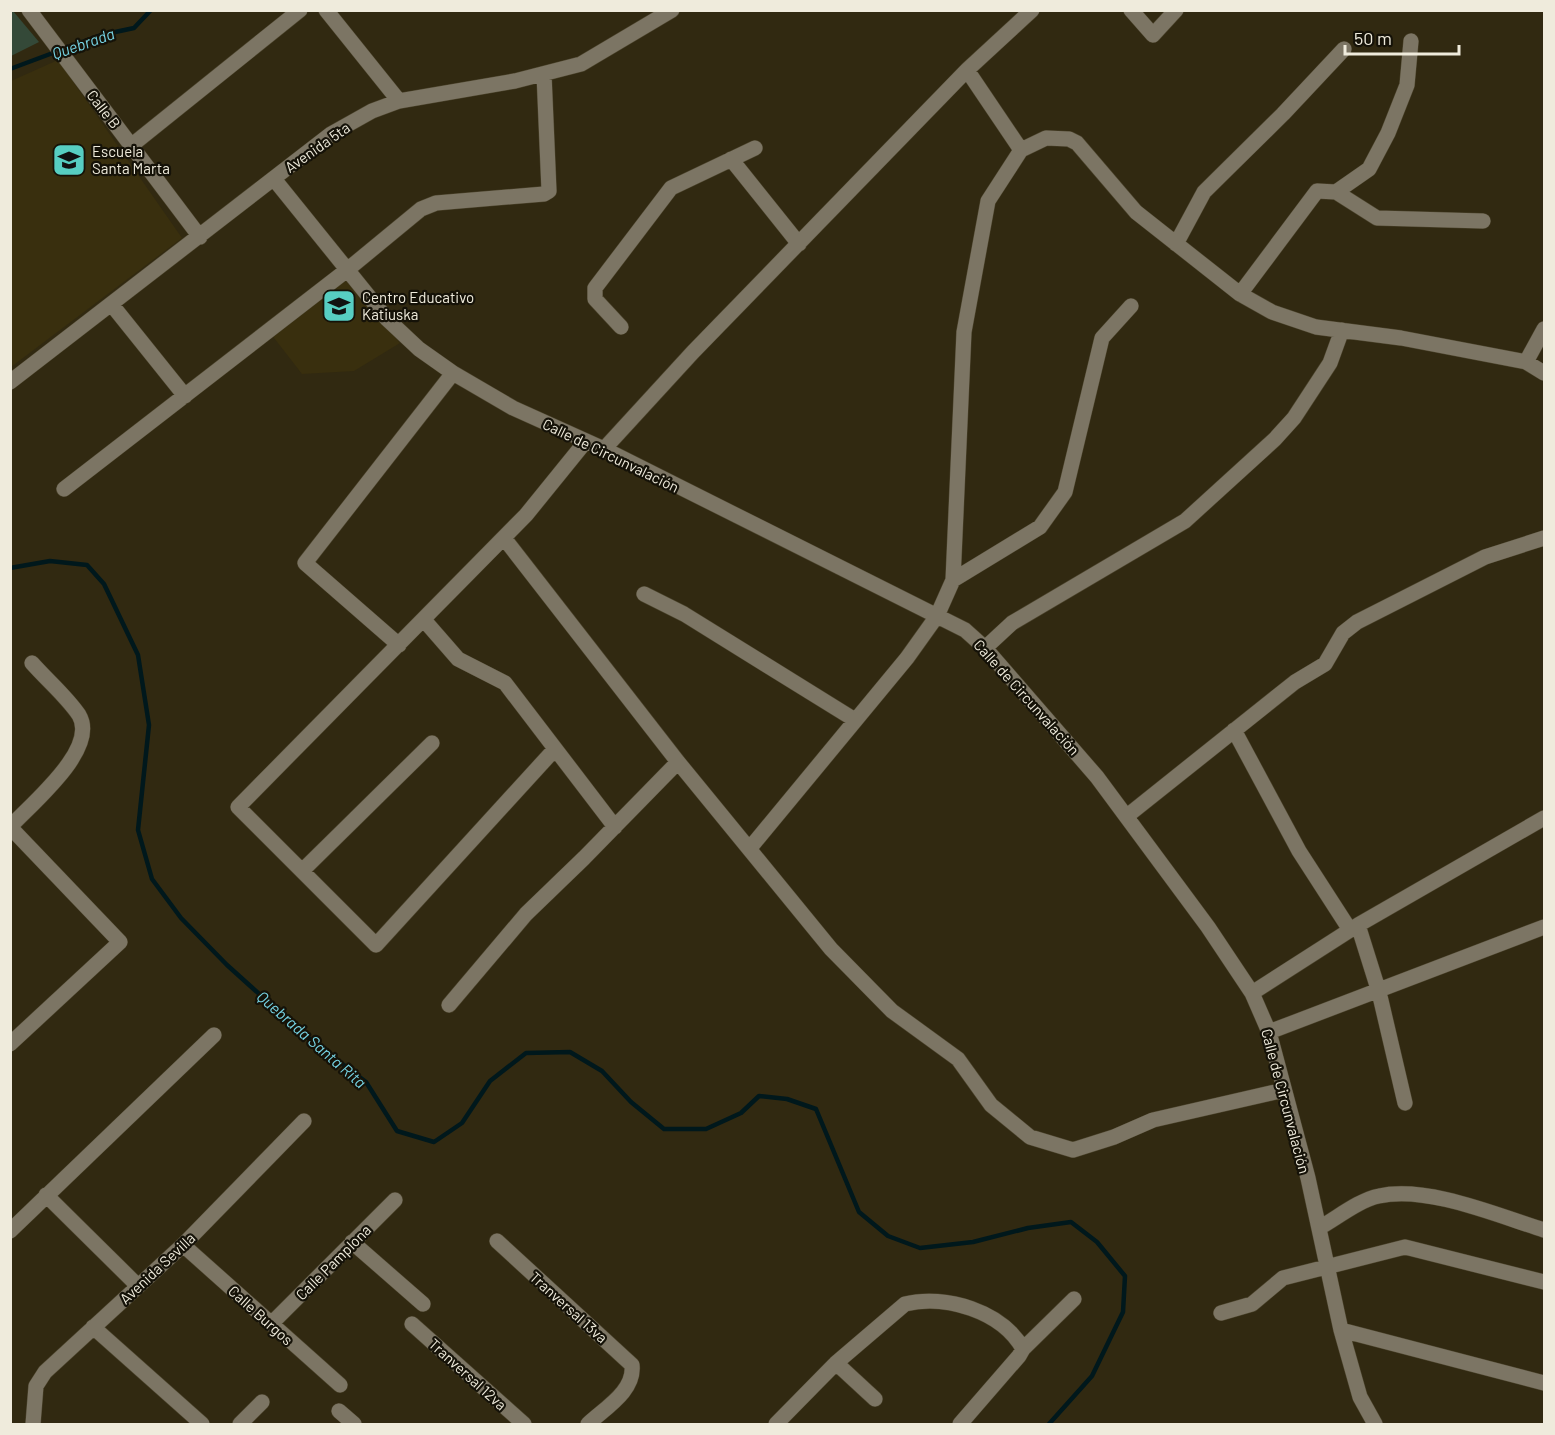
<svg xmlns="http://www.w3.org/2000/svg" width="1555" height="1435" font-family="Barlow,sans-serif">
<rect width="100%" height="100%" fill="#312911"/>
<path fill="#392f0e" d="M 58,60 L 182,238 L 11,367 L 11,81 Z
M 346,278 L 400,343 L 354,371 L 302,374 L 271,334 Z"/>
<path fill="#344938" d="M 13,11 L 39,42 L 11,56 L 10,11 Z"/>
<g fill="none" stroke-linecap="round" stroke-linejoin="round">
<path stroke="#00181c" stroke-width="4.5" d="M 10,69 L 101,35 L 134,28 L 151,10
M 10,568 L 50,561 L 87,565 L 104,584 L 138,655 L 149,725 L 138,830 L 152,879 L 181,918 L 227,965 L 307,1037 L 366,1082 L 397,1131 L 434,1142 L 462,1123 L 490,1081 L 526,1053 L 570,1052 L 602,1071 L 631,1102 L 664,1129 L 706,1129 L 741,1113 L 759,1096 L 787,1099 L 816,1109 L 859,1212 L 888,1236 L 920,1248 L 973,1242 L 1028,1228 L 1071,1222 L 1097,1242 L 1125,1276 L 1123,1312 L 1092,1376 L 1049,1424"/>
<g stroke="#4c442d" stroke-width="16">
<path id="minor" d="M 29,10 L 200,237
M 326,10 L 399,101
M 1131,10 L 1153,35 L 1176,10
M 967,70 L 1021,150
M 132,145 L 300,10
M 731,159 L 799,244
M 274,179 L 387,319 L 419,349 L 453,373 L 513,408 L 604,449 L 965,630 L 985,648 L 1097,777 L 1208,927 L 1252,993 L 1269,1032 L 1308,1178 L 1341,1330 L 1360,1397 L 1375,1424
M 1336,192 L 1369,169 L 1388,133 L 1407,85 L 1411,41
M 1176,244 L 1204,192 L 1283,114 L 1344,49
M 1240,294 L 1317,191 L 1336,192 L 1377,218 L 1483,221
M 112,305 L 185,396
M 621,327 L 595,299 L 595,288 L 671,188 L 755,148
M 1526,362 L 1544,329
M 10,382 L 331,134 L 372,111 L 399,101 L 515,81 L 581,64 L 672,10
M 604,449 L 693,352 L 967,70 L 1032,10
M 64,489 L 347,270 L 421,209 L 436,203 L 544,194 L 549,191 L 544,74
M 504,538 L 678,762 L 831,949 L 892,1011 L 958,1059 L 991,1105 L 1030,1137 L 1073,1150 L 1114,1137 L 1153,1120 L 1284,1090
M 953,580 L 1040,527 L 1065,492 L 1102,338 L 1131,306
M 644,594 L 684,614 L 855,720
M 424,620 L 458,659 L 505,683 L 615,827
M 399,645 L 305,563 L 453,373
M 985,648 L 1012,623 L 1185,521 L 1275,439 L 1294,418 L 1330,363 L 1342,330
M 1234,730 L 1299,851 L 1350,930
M 554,750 L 376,945 L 238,807 L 526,515 L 586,441
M 1127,816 L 1295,682 L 1325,664 L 1343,633 L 1357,622 L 1485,557 L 1544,538
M 10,827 L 120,942 L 10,1044
M 10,827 C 32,803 99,749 79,715 C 67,697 47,680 32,663
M 750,848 L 907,658 L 937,616 L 953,580 L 964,332 L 988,201 L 1021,150 L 1046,138 L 1069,139 L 1077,143 L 1136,212 L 1240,294 L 1272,312 L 1316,327 L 1401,338 L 1526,362 L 1544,373
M 302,871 L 432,743
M 1358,925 L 1379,992 L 1405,1103
M 1252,993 L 1358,925 L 1544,818
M 449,1005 L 526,914 L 584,858 L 678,762
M 1269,1032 L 1544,927
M 46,1195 L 138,1286
M 1319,1228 C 1337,1218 1359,1200 1379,1196 C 1427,1185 1499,1216 1544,1230
M 10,1231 L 214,1035
M 497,1241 L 632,1365 C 635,1391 605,1408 588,1424
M 352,1242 L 423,1304
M 183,1245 L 340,1385
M 1221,1313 L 1252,1304 L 1283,1278 L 1405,1247 L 1544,1282
M 271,1324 L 395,1200
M 412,1324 L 524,1424
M 93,1327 L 202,1424
M 1341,1330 L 1544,1383
M 836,1363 L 875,1399
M 339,1411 L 354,1424
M 33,1424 L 36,1386 L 45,1372 L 183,1245 L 304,1121
M 240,1424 L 262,1402
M 776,1424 L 836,1363 L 905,1304 C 945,1294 1002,1311 1023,1349
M 960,1424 L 1019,1356 L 1023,1349 L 1074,1299"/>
</g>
<use href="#minor" stroke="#7c7564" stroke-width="15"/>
</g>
<defs>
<g id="school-square" transform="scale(1.725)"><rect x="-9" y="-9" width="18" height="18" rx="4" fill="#57cec2" stroke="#151208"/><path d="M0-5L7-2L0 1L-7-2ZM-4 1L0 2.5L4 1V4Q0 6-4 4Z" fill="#111"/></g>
</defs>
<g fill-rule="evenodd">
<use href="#school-square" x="69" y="160"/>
<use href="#school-square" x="339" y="306"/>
</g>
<g text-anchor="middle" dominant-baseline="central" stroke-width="4.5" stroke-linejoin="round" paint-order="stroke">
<g font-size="15" fill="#efebdc" stroke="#151208">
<text transform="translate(104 109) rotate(52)">Calle B</text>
<text transform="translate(317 147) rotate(-35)">Avenida 5ta</text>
<text transform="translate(611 455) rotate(26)">Calle de Circunvalación</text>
<text transform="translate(1027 697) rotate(48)">Calle de Circunvalación</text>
<text transform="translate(1286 1101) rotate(75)">Calle de Circunvalación</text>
<text transform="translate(333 1262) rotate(-45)">Calle Pamplona</text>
<text transform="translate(157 1268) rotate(-43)">Avenida Sevilla</text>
<text transform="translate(569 1307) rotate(42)">Tranversal 13va</text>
<text transform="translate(261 1315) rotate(42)">Calle Burgos</text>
<text transform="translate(468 1374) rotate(42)">Tranversal 12va</text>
</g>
<g font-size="15" fill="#efebdc" stroke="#151208" text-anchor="start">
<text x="92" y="151">Escuela<tspan x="92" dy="17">Santa Marta</tspan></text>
<text x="362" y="297">Centro Educativo<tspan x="362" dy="17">Katiuska</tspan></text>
</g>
<g font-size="16" font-style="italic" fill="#76d3e3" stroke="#151208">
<text transform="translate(83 43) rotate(-19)">Quebrada</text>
<text transform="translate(312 1039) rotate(41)">Quebrada Santa Rita</text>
</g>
</g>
<rect width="1555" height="1435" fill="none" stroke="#efebdc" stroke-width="24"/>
<path d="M1345 45v9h114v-9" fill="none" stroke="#efebdc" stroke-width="3"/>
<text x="1354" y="45" font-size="18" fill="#efebdc" stroke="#151208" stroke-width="4.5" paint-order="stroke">50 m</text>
</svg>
